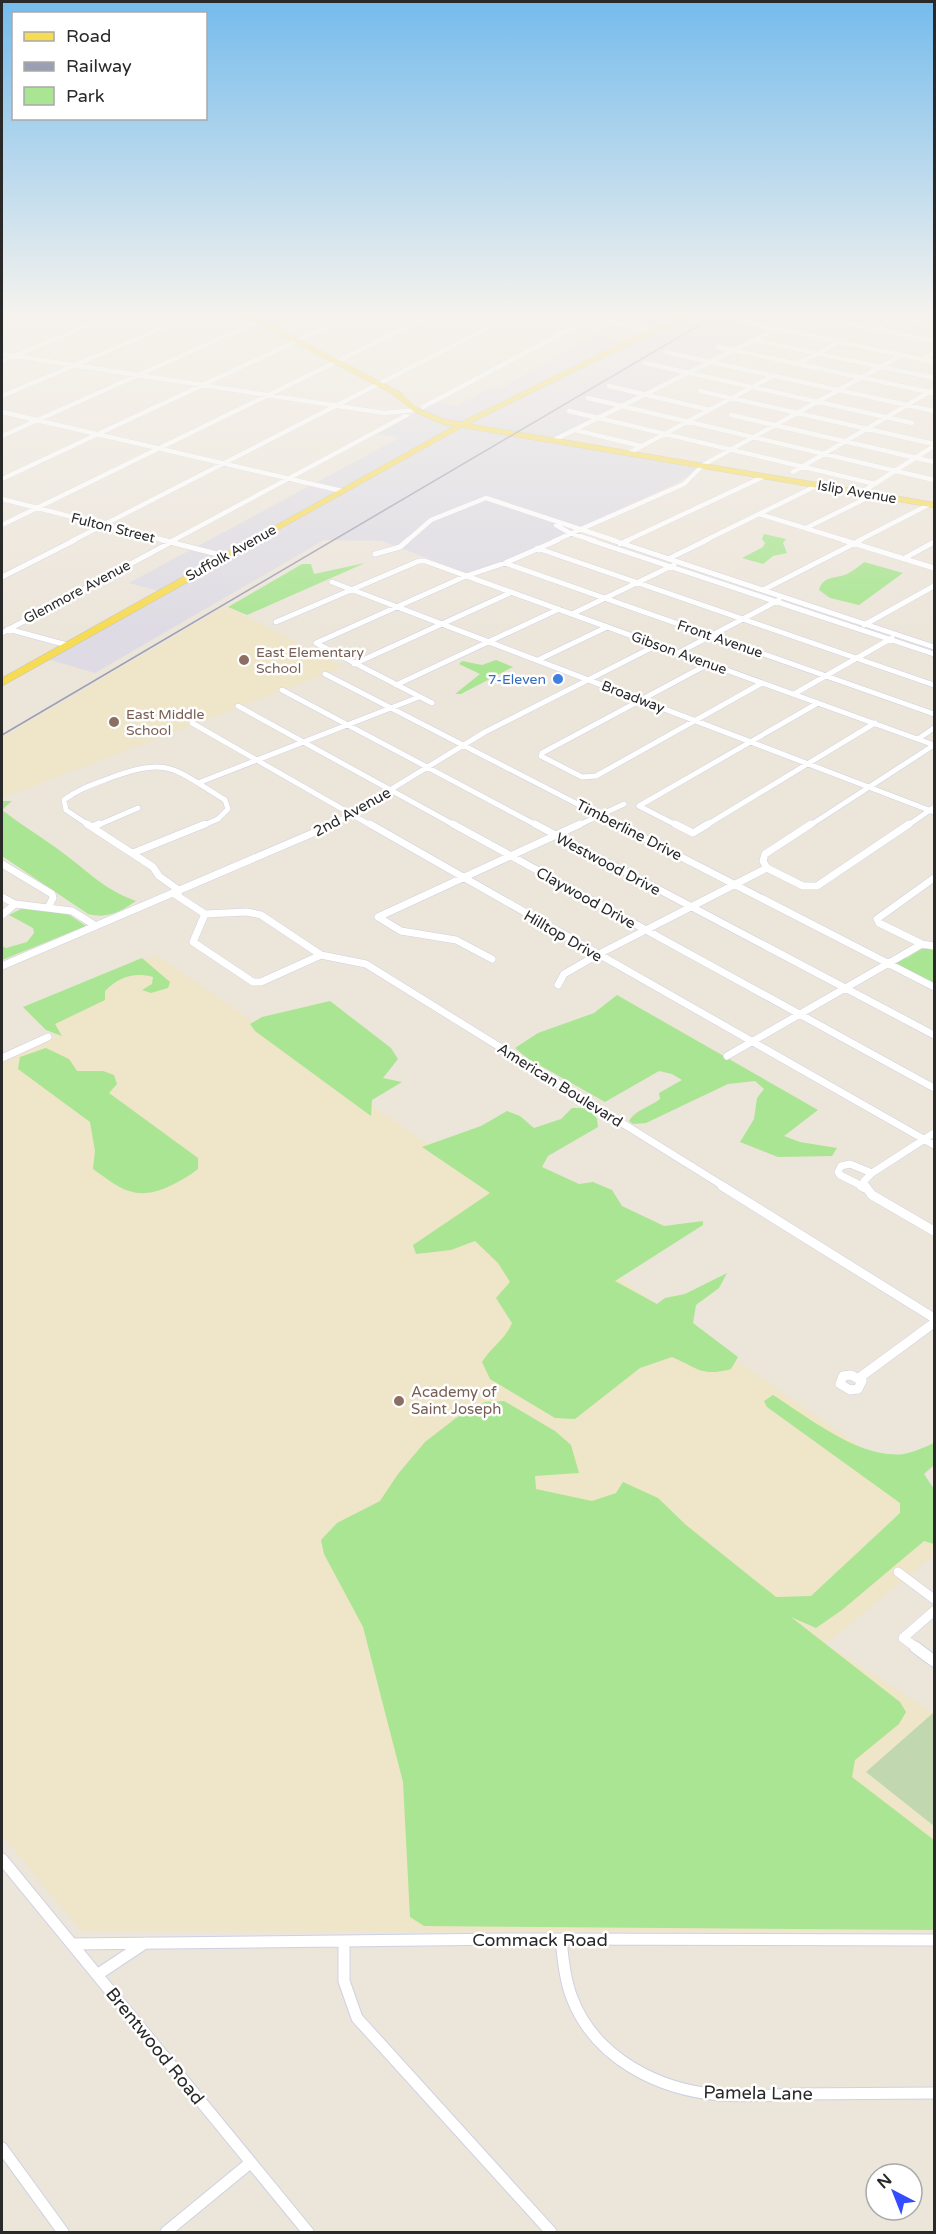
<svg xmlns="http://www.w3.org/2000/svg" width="936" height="2234" font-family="'Varela Round',sans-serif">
<rect width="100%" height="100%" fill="#ece5da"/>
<path fill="#dedbe4" d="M 686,317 L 729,317 L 765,325 L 769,331 L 546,442 L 702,468 L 673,485 L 502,562 L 467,573 L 382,541 L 324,540 L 95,673 L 40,657 L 159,591 L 129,583 L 399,438 L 377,433 L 436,402 L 457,406 L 492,387 L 500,389 L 595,334 L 635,343 Z"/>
<path fill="#efe5c8" d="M 226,606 L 343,667 L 2,798 L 2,738 Z
M 157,955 L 934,1498 L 934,1555 L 826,1644 L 933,1713 L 866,1772 L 934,1826 L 934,1931 L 81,1931 L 2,1835 L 2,1062 L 57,1037 L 25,1012 Z"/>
<path fill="#aae593" d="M 764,534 L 786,539 L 783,543 L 787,553 L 773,556 L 763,564 L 742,558 L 763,547 L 765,543 L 762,539 Z
M 864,562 L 903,573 L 859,605 L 830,598 L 819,590 C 823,575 836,579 847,574 C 853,571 859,566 864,562 Z
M 365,563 L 247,615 L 228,607 L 302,564 L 311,564 L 314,574 Z
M 496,660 L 513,667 L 461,694 L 455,694 L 480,674 L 459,664 L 462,661 L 482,665 Z
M 2,801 L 12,801 L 2,810 C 20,824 40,836 59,850 C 87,870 101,888 136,901 C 120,912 107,919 88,914 L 2,856 Z
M 23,908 L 65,912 L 86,926 L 2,960 L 2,946 L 6,948 L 27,942 L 34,933 L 33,928 L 9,915 Z
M 921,949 L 934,949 L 934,985 L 900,967 L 895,963 L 903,958 L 907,958 Z
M 142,958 L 170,982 L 168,988 L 151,993 L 142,990 L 152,984 L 153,977 C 134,972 119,977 105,991 L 105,1000 L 55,1024 L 62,1036 L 46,1030 L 23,1007 Z
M 617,995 L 818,1110 L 784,1136 L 800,1142 L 837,1148 L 832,1156 L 778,1157 L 740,1142 L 754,1119 L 757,1098 L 764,1089 L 755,1081 L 728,1084 L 646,1123 L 633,1124 L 629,1121 C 635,1110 650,1107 660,1099 L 659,1093 L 682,1080 L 672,1074 L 659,1071 L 605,1102 L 527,1058 L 515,1048 L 538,1033 L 594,1013 Z
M 330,1001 L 391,1048 L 398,1059 L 383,1078 L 402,1082 L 372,1100 L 371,1116 L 255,1031 L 250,1024 L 262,1017 Z
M 46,1048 L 69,1059 L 77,1071 L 103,1071 L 114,1075 L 117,1084 L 109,1093 L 198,1158 L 198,1169 C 189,1176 180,1181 170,1186 C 135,1202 121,1189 93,1169 L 95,1151 L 90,1122 L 18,1069 L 20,1057 Z
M 572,1108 L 588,1108 L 597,1119 L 598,1127 L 548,1156 L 542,1167 L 579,1184 L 593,1182 L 612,1190 L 622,1206 L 664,1226 L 703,1221 L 703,1225 L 615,1281 L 657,1304 L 665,1298 L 685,1294 L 727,1273 L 719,1288 L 696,1305 L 693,1323 L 738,1357 L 731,1369 C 701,1377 698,1368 672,1357 L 640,1368 L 575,1419 L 555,1418 L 490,1379 L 482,1362 C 491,1347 505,1340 512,1323 L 496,1298 L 510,1282 L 498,1263 L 475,1241 L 451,1250 L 416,1254 L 413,1245 L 490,1193 L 422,1147 L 481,1126 L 507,1111 L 520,1116 L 534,1128 L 561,1119 Z
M 773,1395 C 808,1417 861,1460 904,1454 C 914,1452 925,1447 934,1443 L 934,1465 L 924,1474 L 934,1489 L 934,1544 L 924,1541 L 842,1610 L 816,1628 L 791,1617 L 900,1702 L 906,1712 L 899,1724 L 855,1760 L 852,1777 L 934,1840 L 934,1930 L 424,1926 L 410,1917 L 403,1782 L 363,1627 L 324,1554 L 321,1540 L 337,1523 L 380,1501 L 398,1474 L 425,1442 L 456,1418 L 485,1402 L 504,1401 L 555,1431 L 571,1445 L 579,1473 L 535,1476 L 536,1489 L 592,1501 L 616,1493 L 623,1482 L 658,1498 L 686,1525 L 776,1597 L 811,1596 L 900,1513 L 900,1503 L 767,1407 L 764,1401 Z"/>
<path fill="#c0d7b0" d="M 933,1713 L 934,1715 L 934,1826 L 866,1772 Z"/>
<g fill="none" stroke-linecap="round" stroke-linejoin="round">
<g stroke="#cfd1e3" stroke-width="5">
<path id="minor-far4" d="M 590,317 L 652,331
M 818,317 L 934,341
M 896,317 L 934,325
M 741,321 L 934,362
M 2,327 L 27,317
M 764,327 L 782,317
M 876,329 L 893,317
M 754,340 L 934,378
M 718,347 L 934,393
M 665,352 L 934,411
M 2,354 L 384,413 L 416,410
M 923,360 L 934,352
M 2,361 L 108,317
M 645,363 L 912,423
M 797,364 L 839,342
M 609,386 L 710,410
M 700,391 L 934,444
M 2,396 L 188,317
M 588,398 L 934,480
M 423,407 L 591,318
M 569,411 L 875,484
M 2,412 L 342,491
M 731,415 L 934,462
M 575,430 L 641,446
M 2,436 L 268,317
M 554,440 L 776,329
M 629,453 L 773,376
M 793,472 L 931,391
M 2,479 L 348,317
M 862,492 L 934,446
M 2,499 L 167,541
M 759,514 L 847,541
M 2,525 L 428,317
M 556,525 L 570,533 L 595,541
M 806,528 L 873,495
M 72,541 L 509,317
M 172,541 L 407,415
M 407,541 L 431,520 L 486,498 L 616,541
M 554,541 L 684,484 L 703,465 L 902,355
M 626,541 L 765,476
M 704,541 L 818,485
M 858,541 L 930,504"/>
</g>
<g stroke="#cfd1e3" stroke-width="6">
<path id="minor-far3" d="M 162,540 L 225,556
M 590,540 L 934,654
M 612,540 L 934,647
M 843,540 L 934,568
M 620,544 L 629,540
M 537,548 L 934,685
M 375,554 L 400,547 L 408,540
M 668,559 L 707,540
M 903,559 L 934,542
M 505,563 L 934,714
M 2,577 L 75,540
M 332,582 L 934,812
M 763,590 L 861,540
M 572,614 L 674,565
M 276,622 L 419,561 L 425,561 L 934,745
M 864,625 L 934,586
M 8,629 L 67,645
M 2,633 L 175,540
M 680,652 L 779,600
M 538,660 L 607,627
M 710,663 L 542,753 L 541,756 L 582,777 L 596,776 L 762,683
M 354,664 L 512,592
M 325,674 L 620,826
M 396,685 L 559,609
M 282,690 L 538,826
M 794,694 L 892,638
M 432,703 L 316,643 L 466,576 L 505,563 L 558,540
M 238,706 L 456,826
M 192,723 L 372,826
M 918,739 L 934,728
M 198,783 L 419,697
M 639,806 L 678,826
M 639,806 L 818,703
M 90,826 L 66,810 L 64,800 C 78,789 94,784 110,778 C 169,755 175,770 225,800 L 228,809 L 218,819 L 202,826
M 96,826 L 138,808
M 331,826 L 485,732 L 657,645
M 577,826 L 624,804
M 705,826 L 875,723
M 809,826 L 934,745
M 907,826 L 933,808"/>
</g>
<g stroke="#cfd1e3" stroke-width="8">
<path id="minor-far2" d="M 87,824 L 153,867 L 159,876 L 180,891
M 370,824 L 934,1145
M 453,824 L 934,1088
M 535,824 L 934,1035
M 617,824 L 934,987
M 675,824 L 693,833 L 708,824
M 92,827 L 99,824
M 133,853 L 205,824
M 2,864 L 52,894 L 53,898 L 49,906
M 767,868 L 763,861 L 765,854 L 811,824
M 767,868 L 803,886 L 817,886 L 909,824
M 934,878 L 877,919 L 879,923 L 922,944 L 934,946
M 173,893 L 205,914 L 247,912 L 261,915 L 321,955 L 366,964 L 725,1187
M 2,897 L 15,904 L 72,911 L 96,926
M 205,914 L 193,942 L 253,982 L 261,982 L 321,955
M 2,915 L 15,904
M 492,959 L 456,940 L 401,931 L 378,917 L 580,824
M 2,966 L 334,824
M 558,985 L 564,974 L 597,955 L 767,868
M 727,1056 L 922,944
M 2,1058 L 48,1037
M 864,1187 L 840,1175 L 838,1172 L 841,1166 L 850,1164 L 872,1173
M 865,1187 L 864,1181 L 872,1173 L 934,1133"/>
</g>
<g stroke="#cfd1e3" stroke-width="10">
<path id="minor-far1" d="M 722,1186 L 934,1318
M 861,1186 L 865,1188
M 865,1186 L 872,1195 L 934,1231
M 851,1375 L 862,1381 L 858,1389 L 850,1390 L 840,1384 L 843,1376 Z
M 859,1378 L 934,1323
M 898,1572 L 934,1599
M 917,1648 L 903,1638 L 934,1611"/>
</g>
<g stroke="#cfd1e3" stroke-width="13">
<path id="minor" d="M 915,1647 L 934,1661
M 2,1859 L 308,2232
M 561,1940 C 563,1959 565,1980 572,1998 C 595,2058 658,2090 720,2095 C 745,2097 772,2095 797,2094 C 843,2094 888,2093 934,2093
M 344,1941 L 344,1981 L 357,2018 L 551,2232
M 72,1944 L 517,1939 L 934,1940
M 97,1975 L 145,1943
M 2,2148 L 63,2232
M 166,2232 L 250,2163"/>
</g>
<g stroke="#c7c7c7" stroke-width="6">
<path id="major-far1" d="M 251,317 L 400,395
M 395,393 L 416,410 L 444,422 L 934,505
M 253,541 L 461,425 L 680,317"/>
</g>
<g stroke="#c7c7c7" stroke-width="8">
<path id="major" d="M 2,682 L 256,540"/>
</g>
<use href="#minor-far4" stroke="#fff" stroke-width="4.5"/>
<use href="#minor-far3" stroke="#fff" stroke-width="5"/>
<use href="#minor-far2" stroke="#fff" stroke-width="7"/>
<use href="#minor-far1" stroke="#fff" stroke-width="9"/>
<use href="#minor" stroke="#fff" stroke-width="11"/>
<use href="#major-far1" stroke="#f6db55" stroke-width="5"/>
<use href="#major" stroke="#f6db55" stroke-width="7"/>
<path stroke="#9c9eb4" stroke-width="1.5" d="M 2,735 L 713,317"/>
</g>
<linearGradient id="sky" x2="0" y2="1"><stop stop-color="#75bbec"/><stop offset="0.5" stop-color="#f6f3ee"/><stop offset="1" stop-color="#f6f3ee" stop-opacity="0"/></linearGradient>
<rect width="936" height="630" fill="url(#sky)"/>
<g fill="#8d6e63" stroke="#fff" stroke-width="2">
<circle cx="244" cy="660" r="6"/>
<circle cx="114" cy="722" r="6"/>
<circle cx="399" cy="1401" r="6"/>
</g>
<circle fill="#3f7fe0" stroke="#fff" stroke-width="2" cx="558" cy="679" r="6"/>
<g text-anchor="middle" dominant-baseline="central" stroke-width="5" stroke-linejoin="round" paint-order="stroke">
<g font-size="14" fill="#292929" stroke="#fff">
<text transform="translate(857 492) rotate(10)">Islip Avenue</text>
<text transform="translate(113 528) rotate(14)">Fulton Street</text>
<text transform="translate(231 553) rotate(-29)">Suffolk Avenue</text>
<text transform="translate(77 592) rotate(-28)">Glenmore Avenue</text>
<text transform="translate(720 639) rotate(19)">Front Avenue</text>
<text transform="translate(679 653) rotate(20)">Gibson Avenue</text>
<text transform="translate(633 697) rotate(21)">Broadway</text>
</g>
<g font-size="14" fill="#785e54" stroke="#fff" text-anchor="start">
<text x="256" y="652">East Elementary<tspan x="256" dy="16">School</tspan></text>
<text x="126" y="714">East Middle<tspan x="126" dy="16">School</tspan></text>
</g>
<g font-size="14" fill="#366cbe" stroke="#fff" text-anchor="end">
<text x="546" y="679">7-Eleven</text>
</g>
<g font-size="15" fill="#292929" stroke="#fff">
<text transform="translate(352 812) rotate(-29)">2nd Avenue</text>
<text transform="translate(629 830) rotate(27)">Timberline Drive</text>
<text transform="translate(608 864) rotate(28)">Westwood Drive</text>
<text transform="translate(586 898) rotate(29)">Claywood Drive</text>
<text transform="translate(563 936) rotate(30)">Hilltop Drive</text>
<text transform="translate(560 1085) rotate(32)">American Boulevard</text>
</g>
<g font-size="15" fill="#785e54" stroke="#fff" text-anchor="start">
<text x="411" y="1392">Academy of<tspan x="411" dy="17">Saint Joseph</tspan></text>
</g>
<g font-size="18" fill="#292929" stroke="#fff">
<text x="540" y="1940">Commack Road</text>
<text transform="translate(155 2046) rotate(51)">Brentwood Road</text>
<text transform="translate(758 2093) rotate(1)">Pamela Lane</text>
</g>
</g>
<rect width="936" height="2234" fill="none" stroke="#292929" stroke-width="6"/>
<rect x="12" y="12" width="195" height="108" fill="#ffffff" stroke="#a9a9a9" stroke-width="1.5"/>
<rect x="24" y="32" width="30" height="9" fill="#f6db55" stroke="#a9a9a9" stroke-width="1.5"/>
<text x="66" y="42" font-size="18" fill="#292929">Road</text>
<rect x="24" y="62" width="30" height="9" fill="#9c9eb4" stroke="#a9a9a9" stroke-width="1.5"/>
<text x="66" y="72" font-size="18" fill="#292929">Railway</text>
<rect x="24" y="87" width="30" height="18" fill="#aae593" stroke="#a9a9a9" stroke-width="1.5"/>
<text x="66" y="102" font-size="18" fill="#292929">Park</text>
<g transform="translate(894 2192) rotate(318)"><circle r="28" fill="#ffffff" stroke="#a9a9a9" stroke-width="1.5"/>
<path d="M0-4.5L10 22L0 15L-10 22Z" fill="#344cff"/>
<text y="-9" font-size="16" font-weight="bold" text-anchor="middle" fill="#292929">N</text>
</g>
</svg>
